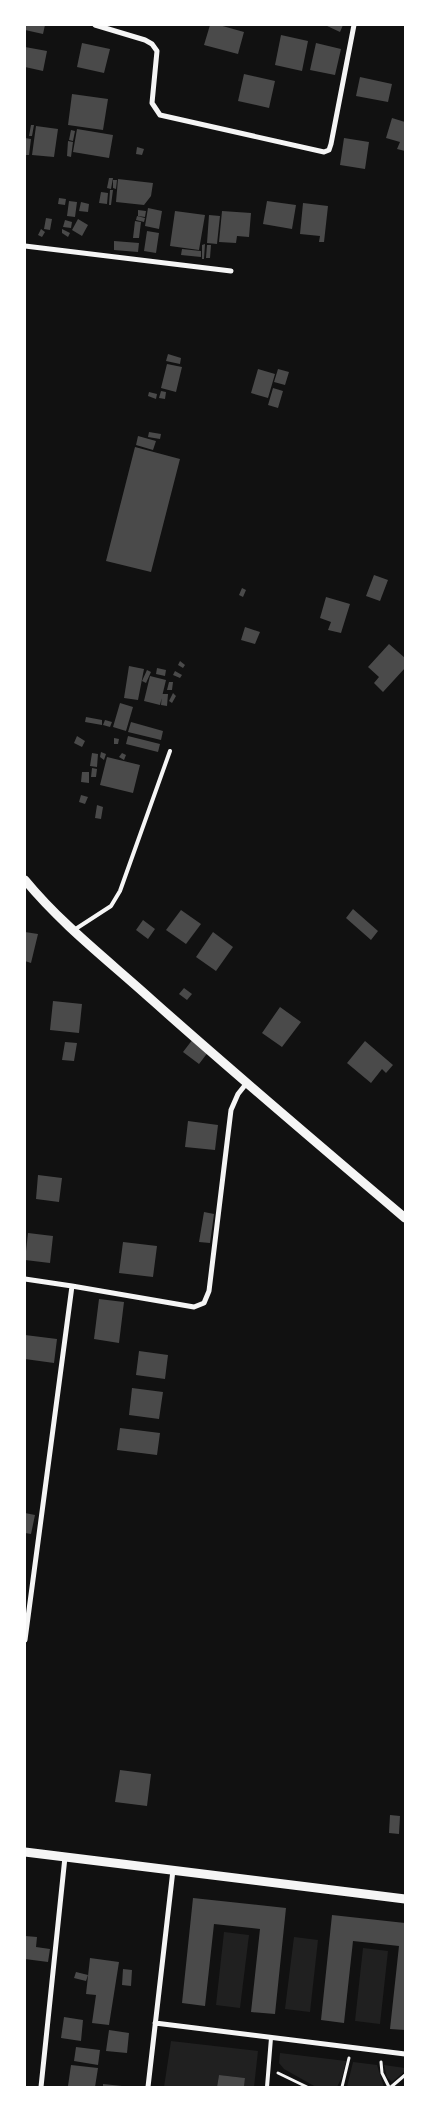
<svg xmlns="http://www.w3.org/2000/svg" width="430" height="2112" font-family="'PT Sans',sans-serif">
<rect width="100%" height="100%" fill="#111"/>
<path fill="#202020" d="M 224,1932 L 249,1935 L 240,2008 L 216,2005 Z
M 294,1937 L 318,1940 L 310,2012 L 285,2009 Z
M 363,1948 L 388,1951 L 380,2024 L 355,2021 Z
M 171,2041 L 258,2051 L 254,2087 L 244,2087 L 245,2078 L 219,2075 L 217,2087 L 164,2087 Z
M 280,2053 L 346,2061 L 342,2077 L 337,2087 L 316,2087 L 284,2069 L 279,2063 Z
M 353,2062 L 377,2065 L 384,2087 L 347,2087 Z
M 384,2065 L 405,2068 L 405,2071 L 392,2082 L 387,2077 Z"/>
<path fill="#4a4a4a" d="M 26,25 L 45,25 L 43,34 L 25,30 Z
M 210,25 L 219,25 L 244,32 L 238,54 L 204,45 Z
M 325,25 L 343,25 L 340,32 Z
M 281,35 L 308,41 L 302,71 L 275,65 Z
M 82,43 L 110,49 L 104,73 L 77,67 Z
M 316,43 L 341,49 L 335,75 L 310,70 Z
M 25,47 L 47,51 L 43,71 L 25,67 Z
M 244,74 L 275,81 L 269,108 L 238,101 Z
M 360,77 L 392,84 L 388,102 L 356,96 Z
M 72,94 L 108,99 L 103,130 L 68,125 Z
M 392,118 L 405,122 L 405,151 L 397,149 L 400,142 L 386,138 Z
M 31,125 L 34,125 L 32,136 L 29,136 Z
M 36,126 L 58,129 L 54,157 L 32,155 Z
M 77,129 L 113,135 L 109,158 L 73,152 Z
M 71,130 L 75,131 L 73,141 L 69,140 Z
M 25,138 L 31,139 L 29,155 L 25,155 Z
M 344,138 L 369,142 L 365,169 L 340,165 Z
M 68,141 L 73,142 L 71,157 L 67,156 Z
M 137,147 L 144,149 L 142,155 L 136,154 Z
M 109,178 L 113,178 L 111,189 L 107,188 Z
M 118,179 L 153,183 L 151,196 L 144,205 L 116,202 Z
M 113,180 L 117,180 L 116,189 L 113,188 Z
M 110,190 L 113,190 L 111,205 L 109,205 Z
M 101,192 L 108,193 L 107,204 L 99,203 Z
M 59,198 L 66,199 L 65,205 L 58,204 Z
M 69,201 L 77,202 L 75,217 L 67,216 Z
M 267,201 L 296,205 L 292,229 L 263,224 Z
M 81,202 L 89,204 L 88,212 L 79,211 Z
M 303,203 L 328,206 L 324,242 L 319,242 L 320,236 L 300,234 Z
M 148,208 L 162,211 L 159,229 L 145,226 Z
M 138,210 L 146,211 L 145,217 L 138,216 Z
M 175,211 L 205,215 L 199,250 L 170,246 Z
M 222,211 L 251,213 L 249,237 L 237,236 L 236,243 L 219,242 Z
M 209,215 L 220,216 L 217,244 L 207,243 Z
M 137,216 L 145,218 L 144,222 L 136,220 Z
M 46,218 L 52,219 L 50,230 L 44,229 Z
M 78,219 L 88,225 L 82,236 L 72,230 Z
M 65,220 L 72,222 L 71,228 L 63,227 Z
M 135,221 L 141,222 L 139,238 L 133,238 Z
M 41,229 L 45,232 L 42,237 L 38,235 Z
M 62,229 L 70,233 L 68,237 L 62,233 Z
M 147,231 L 159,233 L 156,253 L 144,251 Z
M 114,241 L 139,243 L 138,252 L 114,250 Z
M 205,244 L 204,259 L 202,259 L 202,245 Z
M 207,245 L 211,245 L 210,258 L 206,258 Z
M 182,249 L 201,251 L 201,257 L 181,255 Z
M 168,354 L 181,358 L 180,364 L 166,361 Z
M 167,364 L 182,367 L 176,392 L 161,388 Z
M 258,369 L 275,374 L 268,398 L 251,393 Z
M 278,369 L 289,372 L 285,385 L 274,382 Z
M 273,388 L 283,391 L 278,408 L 268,405 Z
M 161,391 L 166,392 L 165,399 L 159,398 Z
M 149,392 L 157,394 L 156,399 L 148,396 Z
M 149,432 L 161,434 L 160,439 L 148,437 Z
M 138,436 L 156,441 L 153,450 L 136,445 Z
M 135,447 L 180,459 L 151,572 L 106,561 Z
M 374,575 L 388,580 L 380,601 L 366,596 Z
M 242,588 L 246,590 L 243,597 L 239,595 Z
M 326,597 L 350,604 L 341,633 L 328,630 L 331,622 L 320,618 Z
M 245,627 L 260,632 L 255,644 L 241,640 Z
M 389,644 L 405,658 L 405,668 L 383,692 L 374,683 L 379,677 L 368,667 Z
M 180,661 L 185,665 L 183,668 L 178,665 Z
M 129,666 L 144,669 L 138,700 L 124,698 Z
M 157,668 L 166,670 L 165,676 L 156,674 Z
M 147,670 L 151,672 L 146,683 L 142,681 Z
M 175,671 L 182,675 L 180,678 L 173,675 Z
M 150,676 L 166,680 L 160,705 L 144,701 Z
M 169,682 L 173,682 L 172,690 L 167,690 Z
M 173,693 L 176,696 L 172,703 L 169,701 Z
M 162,694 L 168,694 L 167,706 L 161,705 Z
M 120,703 L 133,707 L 126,731 L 113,727 Z
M 86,717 L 102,720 L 102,725 L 85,722 Z
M 105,720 L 112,722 L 110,727 L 103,725 Z
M 131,722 L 163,731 L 161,740 L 128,732 Z
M 77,736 L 85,741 L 82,747 L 74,743 Z
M 128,736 L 160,744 L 158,752 L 126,744 Z
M 114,738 L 119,739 L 118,744 L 114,744 Z
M 101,752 L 106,754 L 104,760 L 100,757 Z
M 92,753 L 98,754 L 97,767 L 90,766 Z
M 122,753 L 126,755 L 124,760 L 119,757 Z
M 107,757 L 140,765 L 133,793 L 100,785 Z
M 92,768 L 97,769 L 96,777 L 91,777 Z
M 82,772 L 89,772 L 89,783 L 81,782 Z
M 81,795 L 88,797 L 85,804 L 79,802 Z
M 97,805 L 103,807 L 101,819 L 95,818 Z
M 353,909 L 378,931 L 371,940 L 346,918 Z
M 181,910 L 201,924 L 186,944 L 166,930 Z
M 143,920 L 155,929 L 148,939 L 136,930 Z
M 25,932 L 38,934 L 31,963 L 25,961 Z
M 213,932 L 233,947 L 216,971 L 196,957 Z
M 184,988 L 192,994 L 187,1000 L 179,994 Z
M 53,1001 L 82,1004 L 79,1033 L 50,1030 Z
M 280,1007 L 301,1022 L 282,1047 L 262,1033 Z
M 193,1039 L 209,1051 L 199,1064 L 183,1052 Z
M 365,1041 L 393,1065 L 386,1073 L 382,1069 L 371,1083 L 347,1063 Z
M 65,1042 L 77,1043 L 74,1061 L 62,1060 Z
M 188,1121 L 218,1125 L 215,1150 L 185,1147 Z
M 38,1175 L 62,1178 L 59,1202 L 36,1199 Z
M 204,1212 L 214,1214 L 210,1243 L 199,1242 Z
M 28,1233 L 53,1236 L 50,1263 L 25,1260 Z
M 123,1242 L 157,1246 L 153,1277 L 119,1273 Z
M 99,1299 L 124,1302 L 119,1343 L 94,1339 Z
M 25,1335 L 57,1339 L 54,1363 L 25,1359 Z
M 139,1351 L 168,1355 L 165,1379 L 136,1375 Z
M 132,1388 L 163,1392 L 159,1419 L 129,1415 Z
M 120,1428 L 160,1433 L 157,1455 L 117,1450 Z
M 25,1513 L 35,1515 L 31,1534 L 25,1533 Z
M 120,1770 L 151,1774 L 147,1806 L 115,1802 Z
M 390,1815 L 400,1816 L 399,1834 L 389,1833 Z
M 193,1898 L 286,1908 L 275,2014 L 251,2012 L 260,1929 L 214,1924 L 205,2006 L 182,2003 Z
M 332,1915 L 405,1923 L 405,2030 L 390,2029 L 399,1946 L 353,1941 L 344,2023 L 321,2020 Z
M 25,1936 L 37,1937 L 36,1947 L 50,1949 L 48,1962 L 25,1959 Z
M 90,1958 L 119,1962 L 109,2025 L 92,2023 L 96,1995 L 86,1994 Z
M 123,1969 L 132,1970 L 131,1986 L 122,1985 Z
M 76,1972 L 88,1975 L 86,1981 L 74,1978 Z
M 64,2017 L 83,2020 L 81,2041 L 61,2038 Z
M 109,2030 L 129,2033 L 127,2053 L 106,2051 Z
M 76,2047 L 100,2050 L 98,2065 L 74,2061 Z
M 71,2065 L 98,2068 L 95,2087 L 68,2086 Z
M 219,2075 L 245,2078 L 244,2087 L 217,2087 Z
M 103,2084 L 122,2086 L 122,2087 L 103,2087 Z"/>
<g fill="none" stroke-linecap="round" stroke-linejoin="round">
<path stroke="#f5f5f5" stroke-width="3" d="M 381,2062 L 382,2073 L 389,2087
M 278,2073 L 307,2087
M 342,2087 L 349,2058
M 391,2087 L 405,2075"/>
<path stroke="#f5f5f5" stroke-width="4" d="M 74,930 L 111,906 L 120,891 L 170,751
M 267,2087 L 271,2038"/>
<path stroke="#f5f5f5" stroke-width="5" d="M 95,25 L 145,40 L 152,44 L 157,51 L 152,103 L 160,115 L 324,152 L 329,150 L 331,144 L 354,25
M 25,246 L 231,271
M 25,1279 L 72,1286 L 194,1307 L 204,1303 L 209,1291 L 231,1110 L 238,1094 L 246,1084
M 25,1640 L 72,1286
M 155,2023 L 405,2054
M 41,2087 L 65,1857
M 148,2087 L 173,1870"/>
<path stroke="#f5f5f5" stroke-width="9" d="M 25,880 C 62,925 109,961 152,1000 C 235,1074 320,1146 405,1218
M 25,1852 L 405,1899"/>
</g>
<rect width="430" height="2112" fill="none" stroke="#ffffff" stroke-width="52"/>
</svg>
